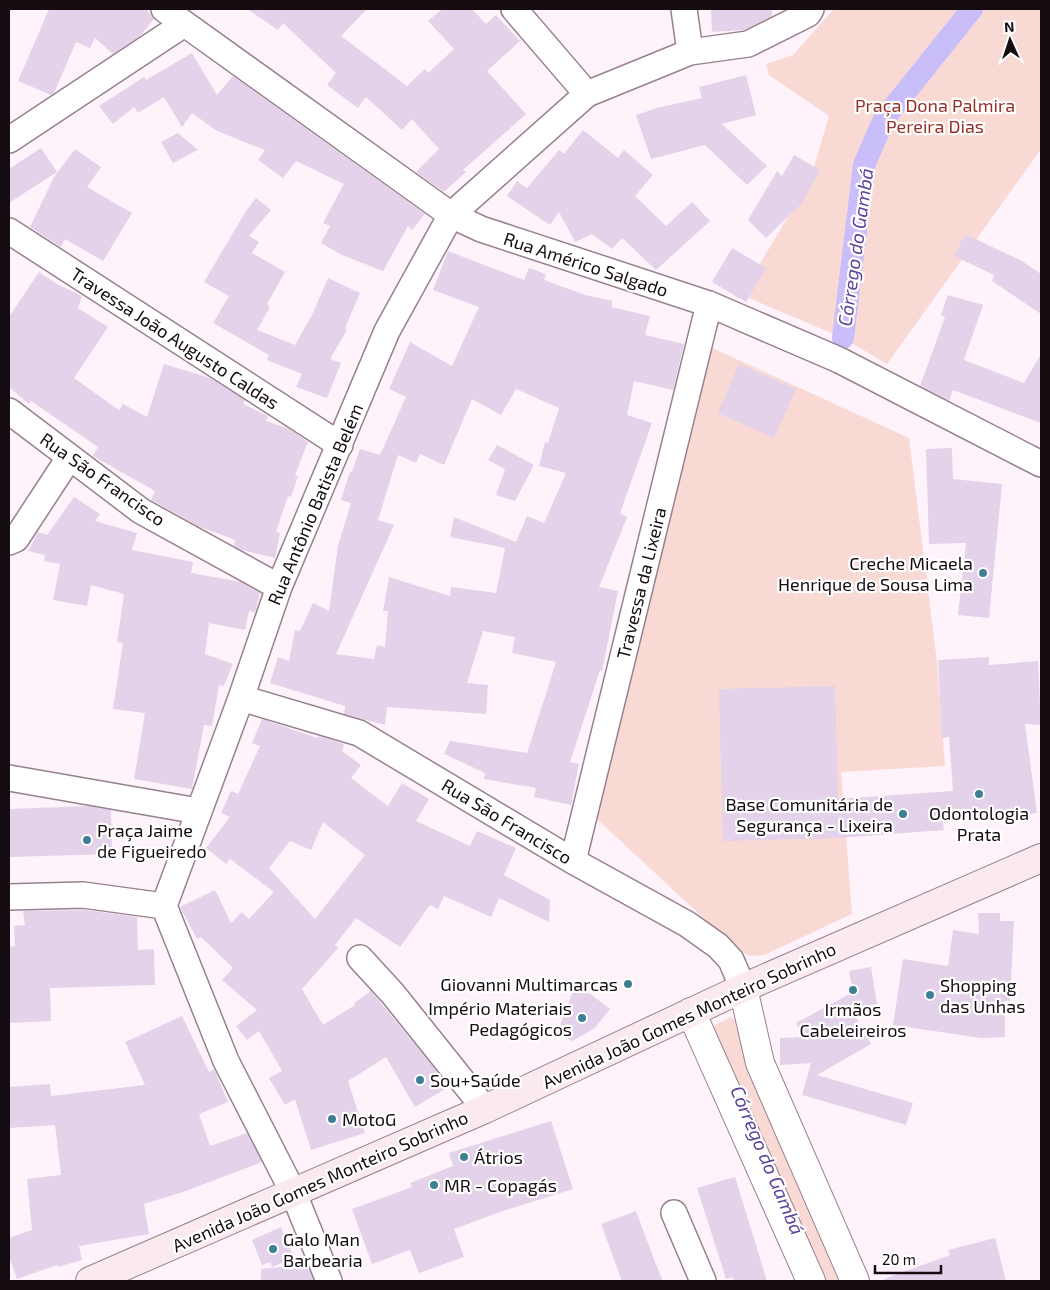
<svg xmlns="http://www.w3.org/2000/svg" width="1050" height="1290" font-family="'Exo 2',sans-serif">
<rect width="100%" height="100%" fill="#fef3fa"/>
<path fill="#f8d9d4" d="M 834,9 L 1041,9 L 1041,149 L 887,364 L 843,338 L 749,298 L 761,262 L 810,180 L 829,116 L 769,75 L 766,64 L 793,55 Z
M 712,348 L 909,438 L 937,662 L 945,766 L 841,772 L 852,914 L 764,955 L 752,956 L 740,952 L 596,818 L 698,355 Z
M 731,1017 L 739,1024 L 786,1155 L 838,1281 L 813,1281 L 705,1030 Z"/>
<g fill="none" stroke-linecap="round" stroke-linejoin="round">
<path stroke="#c9bdfa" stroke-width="22" d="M 843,338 L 864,165 L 884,119 L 972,9"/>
</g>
<path fill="#e3d2e9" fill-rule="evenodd" d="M 49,9 L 146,9 L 154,19 L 140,36 L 113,54 L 95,38 L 90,48 L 76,42 L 54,93 L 51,95 L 18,81 Z
M 247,9 L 367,9 L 341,36 L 407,86 L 425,69 L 428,73 L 454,49 L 428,21 L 442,9 L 472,9 L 486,24 L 496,15 L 520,41 L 487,71 L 526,114 L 463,170 L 466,172 L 444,192 L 416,172 L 439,149 L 412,119 L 402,130 L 366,97 L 358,108 L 327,85 L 336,73 L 283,23 L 278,30 Z
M 711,9 L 772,9 L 772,16 L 744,30 L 712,32 Z
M 192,53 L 217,95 L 233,76 L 425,214 L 412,230 L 408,226 L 383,271 L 342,255 L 321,243 L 330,226 L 323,223 L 344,184 L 296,161 L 283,178 L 258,160 L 265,150 L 217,131 L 192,113 L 182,127 L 164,97 L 138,113 L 134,107 L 113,124 L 99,106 L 144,77 L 146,80 Z
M 746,75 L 756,115 L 722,124 L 767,166 L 747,185 L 705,145 L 651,159 L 636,115 L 657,108 L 702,98 L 699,87 Z
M 583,130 L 618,158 L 624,150 L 653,175 L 635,196 L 666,226 L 692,202 L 710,221 L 656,270 L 622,238 L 612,249 L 592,234 L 575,242 L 559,212 L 550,225 L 507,196 L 517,181 L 527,188 L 559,150 L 564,154 Z
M 178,133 L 198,150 L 173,163 L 161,142 Z
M 41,148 L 57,172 L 9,203 L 9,169 Z
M 75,149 L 101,167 L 87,187 L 132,213 L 103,261 L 65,239 L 61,247 L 30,227 L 54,177 Z
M 794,155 L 820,170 L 802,203 L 766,238 L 748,220 L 777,171 L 782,176 Z
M 256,198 L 271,210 L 249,236 L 259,242 L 252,253 L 285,272 L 267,304 L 270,307 L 257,330 L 295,345 L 312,315 L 328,278 L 360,293 L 345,328 L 347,330 L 330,359 L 341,363 L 327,398 L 296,387 L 302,374 L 267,360 L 269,355 L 213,323 L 229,296 L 204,282 L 246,211 Z
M 965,234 L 1022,261 L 1041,274 L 1041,314 L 992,281 L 994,275 L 954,256 Z
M 732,248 L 766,268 L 746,302 L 712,282 Z
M 448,251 L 524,280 L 529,268 L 546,274 L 544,280 L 585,295 L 613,301 L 611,307 L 650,316 L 645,335 L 684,344 L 673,390 L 634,381 L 627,415 L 652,423 L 620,513 L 627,517 L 599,587 L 618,591 L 602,671 L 600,670 L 570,762 L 579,764 L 571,805 L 534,797 L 536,788 L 484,779 L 485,773 L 444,754 L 450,741 L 527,753 L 556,662 L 512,653 L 515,637 L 483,631 L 467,683 L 488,685 L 486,714 L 387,707 L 385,725 L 344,714 L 345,706 L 270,683 L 278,657 L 289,661 L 295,630 L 300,631 L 313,603 L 329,611 L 338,546 L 351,503 L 341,500 L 350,472 L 352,472 L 360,449 L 380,455 L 406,397 L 389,389 L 410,342 L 452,366 L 479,307 L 433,290 ZM 516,389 L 559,408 L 548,443 L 545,442 L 539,466 L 566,473 L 544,523 L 527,516 L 516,542 L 454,517 L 450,537 L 505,548 L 496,593 L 451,587 L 450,596 L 389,577 L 383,611 L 388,611 L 385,647 L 377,645 L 374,659 L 336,654 L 394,525 L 378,520 L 398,455 L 416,463 L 420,454 L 444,465 L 472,399 L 501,415 Z
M 39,272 L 57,284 L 82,296 L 78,308 L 108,327 L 74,378 L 119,410 L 123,404 L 147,417 L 164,364 L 210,378 L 245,400 L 243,404 L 268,416 L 266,421 L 289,429 L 308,442 L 295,475 L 298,476 L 291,497 L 288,496 L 276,532 L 280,533 L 275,558 L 242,550 L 234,546 L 235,540 L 198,526 L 151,500 L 155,491 L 93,456 L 98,447 L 31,401 L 29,404 L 9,387 L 9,317 Z
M 948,295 L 983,305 L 964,360 L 1024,383 L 1041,354 L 1041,423 L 953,390 L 949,401 L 920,386 L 945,317 L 941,315 Z
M 739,364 L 796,389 L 774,438 L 718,413 Z
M 497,445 L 534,465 L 515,501 L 496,495 L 505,469 L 488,460 Z
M 952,448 L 953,479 L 1002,484 L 989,618 L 958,615 L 966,543 L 929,544 L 926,449 Z
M 74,497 L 100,514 L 95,521 L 137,533 L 132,550 L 193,562 L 191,573 L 241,582 L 260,593 L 255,612 L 249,611 L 245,630 L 209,623 L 205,654 L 233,664 L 224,686 L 219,685 L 212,726 L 204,725 L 192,789 L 134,779 L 145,713 L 113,709 L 123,643 L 117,642 L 124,594 L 91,585 L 87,606 L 53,600 L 60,564 L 44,561 L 45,555 L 28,551 L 38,532 L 47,535 Z
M 989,657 L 989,665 L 1038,661 L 1041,725 L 1025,724 L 1037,813 L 943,823 L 944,830 L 838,838 L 723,841 L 719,689 L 835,686 L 838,799 L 953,791 L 949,737 L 942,738 L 938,660 Z
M 262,719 L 317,738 L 318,736 L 344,744 L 342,751 L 361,765 L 351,778 L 388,806 L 402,783 L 429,799 L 416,821 L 470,846 L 477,831 L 516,848 L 504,875 L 550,900 L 549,922 L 499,898 L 491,917 L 444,896 L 438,909 L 430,905 L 400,947 L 356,918 L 335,945 L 338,948 L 302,989 L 323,1025 L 355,1005 L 354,1003 L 371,991 L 436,1070 L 445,1089 L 415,1107 L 386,1057 L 348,1081 L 365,1133 L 311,1150 L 295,1099 L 285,1105 L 269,1078 L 282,1071 L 259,1031 L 247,1040 L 236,1026 L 257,1010 L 222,980 L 233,968 L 201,937 L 197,939 L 180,907 L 215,890 L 231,923 L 242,912 L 249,919 L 274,892 L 230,859 L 226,864 L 206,848 L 230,817 L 221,813 L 231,791 L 238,794 L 260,746 L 252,743 ZM 323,822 L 365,855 L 315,919 L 269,868 L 290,841 L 311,850 Z
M 88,806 L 111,810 L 112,854 L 9,857 L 9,809 Z
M 85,910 L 137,917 L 138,950 L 154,949 L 155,985 L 50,988 L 51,1021 L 9,1023 L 9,947 L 15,946 L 14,926 L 25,925 L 23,911 Z
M 978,913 L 1000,913 L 1000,921 L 1014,921 L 1010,1001 L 1005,1001 L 1005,1037 L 981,1038 L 893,1025 L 903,959 L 948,966 L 953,930 L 979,934 Z
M 871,967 L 877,1004 L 851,1009 L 871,1044 L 817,1075 L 913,1103 L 906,1125 L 802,1095 L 811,1063 L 780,1065 L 780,1038 L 804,1037 L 796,1023 L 853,992 L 849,971 Z
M 576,983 L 610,1009 L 595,1028 L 572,1041 L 557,1033 Z
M 182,1016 L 209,1072 L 214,1069 L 228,1102 L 199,1114 L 210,1146 L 247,1133 L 262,1162 L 186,1191 L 144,1204 L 149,1234 L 79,1246 L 82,1260 L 58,1267 L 57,1265 L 17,1279 L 9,1257 L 9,1238 L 32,1230 L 27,1179 L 61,1175 L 55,1125 L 9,1128 L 9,1087 L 50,1084 L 51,1096 L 145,1085 L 125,1042 Z
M 551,1121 L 573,1189 L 500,1212 L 454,1229 L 464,1257 L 419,1273 L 410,1250 L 372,1264 L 352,1209 L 412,1187 L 410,1183 L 453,1166 L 449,1153 Z
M 735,1177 L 767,1281 L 734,1281 L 733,1277 L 726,1279 L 697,1188 Z
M 636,1211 L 655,1262 L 663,1281 L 622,1281 L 601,1224 Z
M 281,1227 L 294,1258 L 272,1267 L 270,1262 L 262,1265 L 252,1240 Z
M 995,1238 L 1006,1281 L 884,1281 L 884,1279 L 950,1255 L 948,1250 Z
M 307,1264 L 314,1281 L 261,1281 L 261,1269 Z"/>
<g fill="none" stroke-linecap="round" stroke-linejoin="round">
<g stroke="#98808f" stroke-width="28">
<path id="minor" d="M 164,9 L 451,215 L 481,229 L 709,304 L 839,360 L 1041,464
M 514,9 L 587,94
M 684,9 L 690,52
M 9,140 L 184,24
M 9,231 L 340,445
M 9,411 L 141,511 L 279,587
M 9,542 L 16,539 L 69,458
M 241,698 L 359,733 L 573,861 L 687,924 L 718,946 L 731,960 L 743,988
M 9,778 L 198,811
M 573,861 L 709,304
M 9,897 L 83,895 L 164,906
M 360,958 L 393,994 L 485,1109
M 674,1213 L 703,1281
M 329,1281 L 294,1194 L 226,1061 L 164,906 L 241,698 L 279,587 L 387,331 L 451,215 L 587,94 L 690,52 L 748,44 L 808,14 L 811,9"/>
</g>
<g stroke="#98808f" stroke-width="30">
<path id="tertiary" d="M 743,988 L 760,1063 L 855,1281
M 691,1012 L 811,1281"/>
</g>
<g stroke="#98808f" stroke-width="30">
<path id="secondary" d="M 90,1281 L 485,1109 L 743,988 L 1041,858"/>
</g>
<use href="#minor" stroke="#fff" stroke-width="25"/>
<use href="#tertiary" stroke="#fff" stroke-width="28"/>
<use href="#secondary" stroke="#faeaed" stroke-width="28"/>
</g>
<g fill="#407e94" stroke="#fff" stroke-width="2">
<circle cx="983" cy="573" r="5"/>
<circle cx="979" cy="794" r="5"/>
<circle cx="903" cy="814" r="5"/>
<circle cx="87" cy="840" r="5"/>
<circle cx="628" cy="984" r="5"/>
<circle cx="853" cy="990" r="5"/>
<circle cx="930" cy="995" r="5"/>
<circle cx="582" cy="1018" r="5"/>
<circle cx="420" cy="1080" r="5"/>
<circle cx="332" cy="1119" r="5"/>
<circle cx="464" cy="1157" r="5"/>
<circle cx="434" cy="1185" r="5"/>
<circle cx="273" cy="1249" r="5"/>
</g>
<g text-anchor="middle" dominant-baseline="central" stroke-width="4.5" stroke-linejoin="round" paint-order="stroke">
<g font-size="18" fill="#953029" stroke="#fff">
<text x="935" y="105">Praça Dona Palmira<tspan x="935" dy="21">Pereira Dias</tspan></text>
</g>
<g font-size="18" fill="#150c12" stroke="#fff">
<text transform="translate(586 264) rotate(18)">Rua Américo Salgado</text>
<text transform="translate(175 338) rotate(33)">Travessa João Augusto Caldas</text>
<text transform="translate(103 479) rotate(35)">Rua São Francisco</text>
<text transform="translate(315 504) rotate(-67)">Rua Antônio Batista Belém</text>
<text transform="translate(641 583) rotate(-76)">Travessa da Lixeira</text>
<text transform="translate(507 821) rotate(31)">Rua São Francisco</text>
<text transform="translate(689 1015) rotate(-25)">Avenida João Gomes Monteiro Sobrinho</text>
<text transform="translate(320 1181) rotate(-24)">Avenida João Gomes Monteiro Sobrinho</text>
</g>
<g font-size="18" fill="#150c12" stroke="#fff" text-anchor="start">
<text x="973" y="563" text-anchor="end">Creche Micaela<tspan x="973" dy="21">Henrique de Sousa Lima</tspan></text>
<text x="893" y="804" text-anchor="end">Base Comunitária de<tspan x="893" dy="21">Segurança - Lixeira</tspan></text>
<text x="979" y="813" text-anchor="middle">Odontologia<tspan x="979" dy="21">Prata</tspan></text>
<text x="97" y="830">Praça Jaime<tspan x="97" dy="21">de Figueiredo</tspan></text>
<text x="618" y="984" text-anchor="end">Giovanni Multimarcas</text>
<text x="940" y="985">Shopping<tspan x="940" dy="21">das Unhas</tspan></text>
<text x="572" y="1008" text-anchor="end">Império Materiais<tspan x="572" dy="21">Pedagógicos</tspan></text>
<text x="853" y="1009" text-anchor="middle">Irmãos<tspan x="853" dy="21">Cabeleireiros</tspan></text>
<text x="430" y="1080">Sou+Saúde</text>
<text x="342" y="1119">MotoG</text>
<text x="474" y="1157">Átrios</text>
<text x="444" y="1185">MR - Copagás</text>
<text x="283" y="1239">Galo Man<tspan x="283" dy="21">Barbearia</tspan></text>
</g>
<g font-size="19" font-style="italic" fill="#5c439a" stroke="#fff">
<text transform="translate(855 247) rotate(-82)">Córrego do Gambá</text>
<text transform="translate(768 1160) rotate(67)">Córrego do Gambá</text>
</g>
</g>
<rect width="1050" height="1290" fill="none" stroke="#150c12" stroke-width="20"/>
<g transform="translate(1010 40) rotate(357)" stroke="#ffffff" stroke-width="4" paint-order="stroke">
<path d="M0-4L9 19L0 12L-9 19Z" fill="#150c12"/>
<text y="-8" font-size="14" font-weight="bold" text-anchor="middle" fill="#150c12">N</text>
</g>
<path d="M875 1265v8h66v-8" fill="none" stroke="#150c12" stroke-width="2.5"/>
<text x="882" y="1265" font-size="15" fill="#150c12" stroke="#ffffff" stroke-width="4" paint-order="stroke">20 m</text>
</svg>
